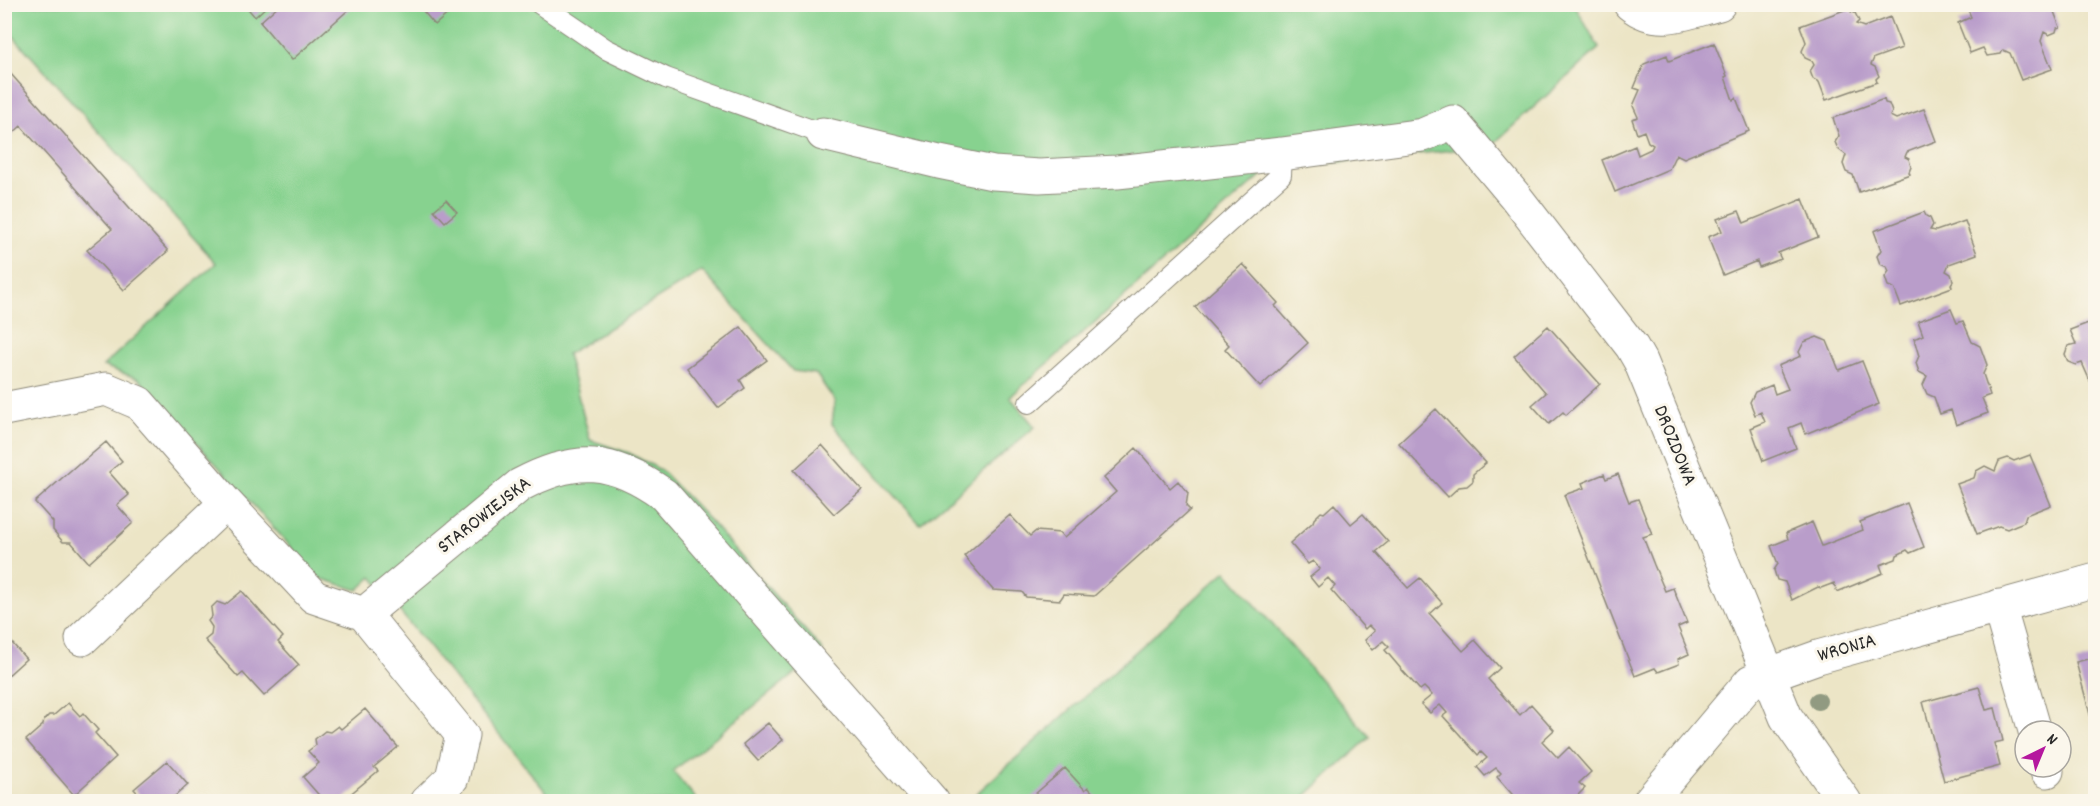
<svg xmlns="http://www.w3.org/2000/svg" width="2100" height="806" font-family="Dekko,sans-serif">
<rect width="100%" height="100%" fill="#fbf7ec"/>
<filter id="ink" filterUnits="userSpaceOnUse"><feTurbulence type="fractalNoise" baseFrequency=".0167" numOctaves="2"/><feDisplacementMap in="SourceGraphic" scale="12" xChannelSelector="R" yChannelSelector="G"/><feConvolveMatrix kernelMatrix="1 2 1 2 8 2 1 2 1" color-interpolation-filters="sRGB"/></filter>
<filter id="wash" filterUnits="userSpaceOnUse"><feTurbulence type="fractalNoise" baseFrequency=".008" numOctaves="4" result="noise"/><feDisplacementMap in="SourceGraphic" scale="24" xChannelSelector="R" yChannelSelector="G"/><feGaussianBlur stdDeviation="1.35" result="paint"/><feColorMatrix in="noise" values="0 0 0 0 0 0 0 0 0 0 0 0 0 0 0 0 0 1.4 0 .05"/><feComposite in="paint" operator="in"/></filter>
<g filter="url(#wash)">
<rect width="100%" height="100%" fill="#ece5c6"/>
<path fill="#87d28f" stroke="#597e5d" stroke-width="1.5" d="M 1574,4 L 1599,48 L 1491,146 L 1322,164 L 1272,166 L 1010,397 L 1035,427 L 920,524 L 832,424 L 835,401 L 816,374 L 793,371 L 702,271 L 567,354 L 590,440 L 629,453 L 661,470 L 711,522 L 823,651 L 673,771 L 698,801 L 554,802 L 372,577 L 358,590 L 319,578 L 139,379 L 103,366 L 216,263 L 5,27 L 4,5 Z
M 1226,571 L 1370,737 L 1300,801 L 967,802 Z"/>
<g id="blocks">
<path fill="#b99dca" d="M 244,4 L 269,4 L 255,17 Z
M 280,4 L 355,4 L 292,60 L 260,22 Z
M 417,4 L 459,4 L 435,25 Z
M 1974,4 L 2051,4 L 2060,27 L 2057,28 L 2056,32 L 2049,35 L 2044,32 L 2041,41 L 2052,69 L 2021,80 L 2010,53 L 2003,50 L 2001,54 L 1987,56 L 1983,48 L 1970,53 L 1958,23 L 1971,17 L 1967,7 Z
M 1850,8 L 1851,12 L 1855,13 L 1859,21 L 1856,24 L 1864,27 L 1890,17 L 1902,48 L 1874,58 L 1871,65 L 1875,67 L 1879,76 L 1876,79 L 1877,82 L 1826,100 L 1819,82 L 1813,79 L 1810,71 L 1814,65 L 1812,61 L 1805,58 L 1802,51 L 1806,42 L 1800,26 Z
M 1714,43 L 1727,76 L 1725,77 L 1733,100 L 1736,98 L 1749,131 L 1684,158 L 1676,154 L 1669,169 L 1615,192 L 1602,160 L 1635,146 L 1638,155 L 1651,149 L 1653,145 L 1648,142 L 1644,131 L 1637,134 L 1632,119 L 1638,117 L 1633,106 L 1640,90 L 1634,88 L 1644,64 L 1667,55 L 1669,61 Z
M 10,73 L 168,251 L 124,290 L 87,250 L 112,229 L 21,126 L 4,141 L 4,78 Z
M 1884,99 L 1885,103 L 1889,104 L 1892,112 L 1890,116 L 1896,119 L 1924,109 L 1936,141 L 1907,152 L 1905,157 L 1909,159 L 1911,167 L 1909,172 L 1910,174 L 1859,192 L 1853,175 L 1846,172 L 1843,164 L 1846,155 L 1838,149 L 1835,142 L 1839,136 L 1833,118 Z
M 1803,199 L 1818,237 L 1778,253 L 1781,259 L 1759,267 L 1757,261 L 1723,275 L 1708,237 L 1722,231 L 1717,219 L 1739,211 L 1744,223 Z
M 446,200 L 457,212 L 445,222 L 434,210 Z
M 1924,212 L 1926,216 L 1930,218 L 1933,225 L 1930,230 L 1936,231 L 1965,221 L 1977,254 L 1949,264 L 1946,271 L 1951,274 L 1953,281 L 1951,284 L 1952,287 L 1901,306 L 1894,288 L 1888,286 L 1885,277 L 1889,271 L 1887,267 L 1880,264 L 1877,256 L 1881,250 L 1874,231 Z
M 1243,264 L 1278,303 L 1275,306 L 1308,343 L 1260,387 L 1225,349 L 1229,345 L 1195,307 Z
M 1951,309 L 1957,323 L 1963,321 L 1972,342 L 1980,346 L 1987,365 L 1983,374 L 1990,395 L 1982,398 L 1988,413 L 1956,425 L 1951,410 L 1940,414 L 1934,397 L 1927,394 L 1923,385 L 1927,376 L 1919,372 L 1916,363 L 1919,356 L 1914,339 L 1923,335 L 1918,321 Z
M 2096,320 L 2096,378 L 2090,381 L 2082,363 L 2076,365 L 2068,362 L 2065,354 L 2068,346 L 2076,344 L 2070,330 Z
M 1548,326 L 1600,384 L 1566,415 L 1563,412 L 1549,424 L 1532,405 L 1546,393 L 1514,356 Z
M 741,327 L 767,360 L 740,380 L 745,388 L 718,408 L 687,368 Z
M 1817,337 L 1827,341 L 1839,370 L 1862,361 L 1879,404 L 1805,434 L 1801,423 L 1789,428 L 1796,448 L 1763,461 L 1751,428 L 1765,422 L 1761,412 L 1755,415 L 1750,402 L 1755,392 L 1772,385 L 1775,394 L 1788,389 L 1778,366 L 1801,356 L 1799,352 L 1804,342 Z
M 1436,409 L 1486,463 L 1473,474 L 1473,481 L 1467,486 L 1459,487 L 1448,497 L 1399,443 Z
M 106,442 L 122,461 L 109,472 L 129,495 L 117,505 L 133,523 L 89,563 L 71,542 L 63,542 L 53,530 L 53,522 L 35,502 L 79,463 L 80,464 Z
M 822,445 L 862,490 L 834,514 L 794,470 Z
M 1136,448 L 1170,488 L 1178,481 L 1188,493 L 1186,506 L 1190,510 L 1094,596 L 1064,594 L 1060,600 L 1026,597 L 1022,592 L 993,590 L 964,556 L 1010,515 L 1030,536 L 1036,531 L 1060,533 L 1064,538 L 1116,492 L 1104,478 Z
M 2030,455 L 2051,505 L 2026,515 L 2024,522 L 2016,525 L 2007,529 L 1999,526 L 1977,534 L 1957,484 L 1974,478 L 1976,471 L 1985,466 L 1995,471 L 1999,461 L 2008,458 L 2014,461 Z
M 1604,474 L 1606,479 L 1618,474 L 1629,502 L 1638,499 L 1652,534 L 1643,537 L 1654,565 L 1665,591 L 1673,588 L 1687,623 L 1678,627 L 1689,654 L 1678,659 L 1679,664 L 1658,672 L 1655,668 L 1635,676 L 1564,495 L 1584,488 L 1582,483 Z
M 1907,503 L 1924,547 L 1910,553 L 1907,550 L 1897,555 L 1896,559 L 1880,565 L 1883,573 L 1837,592 L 1834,583 L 1821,588 L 1818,587 L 1792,600 L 1785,582 L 1777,580 L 1774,570 L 1778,564 L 1771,546 L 1788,539 L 1786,533 L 1812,522 L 1822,546 L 1863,530 L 1860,522 Z
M 1334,504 L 1351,524 L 1363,514 L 1388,542 L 1376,552 L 1408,588 L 1420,578 L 1442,603 L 1430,614 L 1446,632 L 1463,651 L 1475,640 L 1500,668 L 1488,679 L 1520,715 L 1531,704 L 1554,730 L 1542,741 L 1558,758 L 1569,747 L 1591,772 L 1579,783 L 1585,788 L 1575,798 L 1576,799 L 1574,801 L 1518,801 L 1497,777 L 1501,773 L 1496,768 L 1485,776 L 1477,767 L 1487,758 L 1481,752 L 1478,755 L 1443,716 L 1447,713 L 1440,705 L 1430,713 L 1421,704 L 1432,695 L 1424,687 L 1420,690 L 1402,670 L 1385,650 L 1389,647 L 1383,641 L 1373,650 L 1365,640 L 1375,631 L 1369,625 L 1365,629 L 1331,590 L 1335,586 L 1328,578 L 1318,587 L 1310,577 L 1320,569 L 1313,561 L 1308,564 L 1290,543 L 1313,522 L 1314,519 L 1321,512 L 1324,513 Z
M 242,591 L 283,637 L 278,642 L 299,665 L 264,696 L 243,673 L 238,677 L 205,640 L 211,635 L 212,627 L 208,621 L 212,616 L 211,608 L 217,602 L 225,605 Z
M 4,630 L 8,634 L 6,636 L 26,659 L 5,678 Z
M 2096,657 L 2096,733 L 2095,733 L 2076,662 Z
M 1979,687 L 1986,710 L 1995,708 L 1999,724 L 2003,741 L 1994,743 L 2000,766 L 1944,781 L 1923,702 Z
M 68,703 L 80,716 L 83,713 L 98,730 L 95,733 L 116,757 L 74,795 L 26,740 L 43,725 L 44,720 L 49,715 L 54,715 Z
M 365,709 L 398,747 L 374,767 L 378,771 L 342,801 L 324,801 L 303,777 L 319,763 L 308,751 L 316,745 L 315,739 L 325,731 L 330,732 L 338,726 L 341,729 Z
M 768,723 L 783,740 L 758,761 L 743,744 Z
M 167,761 L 188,785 L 169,801 L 145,801 L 134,789 Z
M 1065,768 L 1085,790 L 1088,787 L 1100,801 L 1027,801 Z"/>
</g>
</g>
<g filter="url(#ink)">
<use href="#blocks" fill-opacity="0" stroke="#8c8878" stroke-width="1.5"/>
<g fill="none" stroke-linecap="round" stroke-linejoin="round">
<g stroke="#8c8878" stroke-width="22">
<path id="service" d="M 540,4 L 606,49 L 666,78 L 823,134
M 1029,403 L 1281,175 L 1282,154"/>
</g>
<g stroke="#8c8878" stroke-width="35">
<path id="minor" d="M 1630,4 C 1658,27 1687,12 1719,4
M 823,134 L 939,162 L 993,173 L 1039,176 L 1117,172 L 1282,154 L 1423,135 L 1453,122 L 1515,196 L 1632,347 L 1640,361 L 1786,717 L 1845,802
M 4,409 L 106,389 L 139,403 L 226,503 L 314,597 L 364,614 L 520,485 C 576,455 612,458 664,495 L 933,802
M 1999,606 L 2035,731
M 364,614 L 462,735 L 452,778 L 427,802
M 82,639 L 226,503
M 2045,767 L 2047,771
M 1649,802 L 1751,681 L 1818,657 L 2096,580"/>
</g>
<use href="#service" stroke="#fff" stroke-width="20"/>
<use href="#minor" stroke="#fff" stroke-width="33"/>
</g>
<circle fill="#919a81" cx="1818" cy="701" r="9"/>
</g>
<g text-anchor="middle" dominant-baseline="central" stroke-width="6" stroke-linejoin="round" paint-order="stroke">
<g font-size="20" fill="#2b2b2b" stroke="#fbf7ec">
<text transform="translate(1674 446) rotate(68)">DROZDOWA</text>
<text transform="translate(485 516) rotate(-38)">STAROWIEJSKA</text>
<text transform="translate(1847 649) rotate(-16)">WRONIA</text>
</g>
</g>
<rect width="2100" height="806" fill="none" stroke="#fbf7ec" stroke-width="24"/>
<g transform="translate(2043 749) rotate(43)"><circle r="28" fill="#fbf7ec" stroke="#a8a59f" stroke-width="1.5"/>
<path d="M0-4.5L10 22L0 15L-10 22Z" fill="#b5179e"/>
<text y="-9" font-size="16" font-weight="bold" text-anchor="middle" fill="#2b2b2b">N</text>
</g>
</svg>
